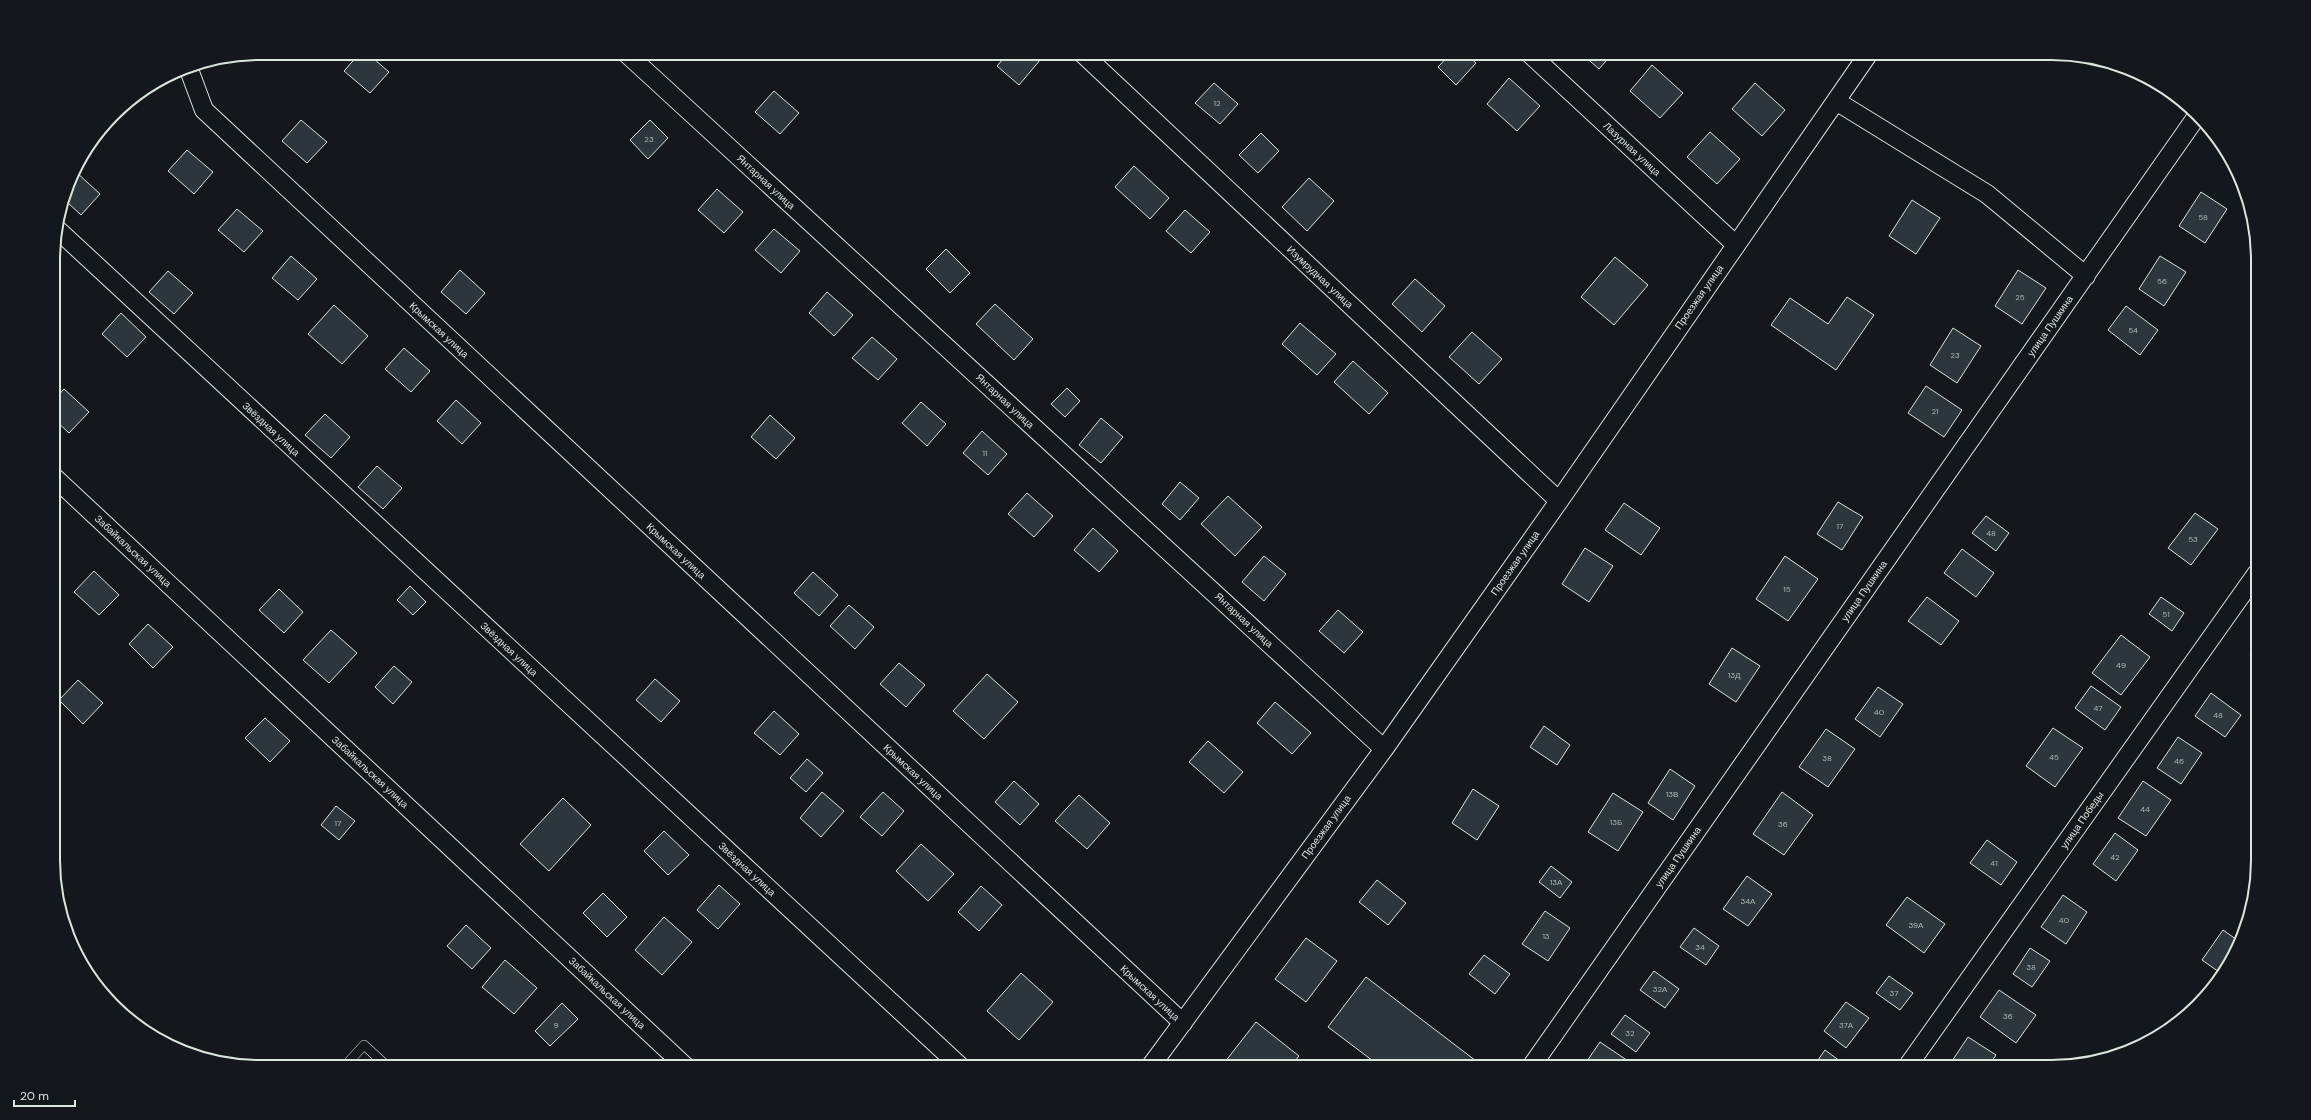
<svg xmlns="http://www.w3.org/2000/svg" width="2311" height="1120" font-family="'DM Sans',sans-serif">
<rect width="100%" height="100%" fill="#14181c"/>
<path fill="#2c363c" stroke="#d8e6dc" d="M 360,53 L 367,53 L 389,72 L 370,93 L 344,71 Z
M 1008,53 L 1034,53 L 1041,59 L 1019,85 L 997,66 Z
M 1451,53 L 1465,53 L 1476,63 L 1456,85 L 1438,67 Z
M 1581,53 L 1613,53 L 1599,69 Z
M 1652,65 L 1683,93 L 1660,118 L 1630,91 Z
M 1509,78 L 1540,106 L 1517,131 L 1487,104 Z
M 1214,83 L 1238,104 L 1220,124 L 1195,103 Z
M 1755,83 L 1785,110 L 1762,136 L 1732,109 Z
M 774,91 L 799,113 L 780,134 L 755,112 Z
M 301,120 L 327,142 L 307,163 L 282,141 Z
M 650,120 L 668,138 L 648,159 L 630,140 Z
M 1710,132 L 1740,159 L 1717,184 L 1687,157 Z
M 1261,133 L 1279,151 L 1258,173 L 1239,155 Z
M 187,150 L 213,172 L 194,194 L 168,171 Z
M 1134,166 L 1169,198 L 1150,219 L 1115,187 Z
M 75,171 L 100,194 L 81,215 L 66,201 Z
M 1309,178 L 1334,201 L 1307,231 L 1282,207 Z
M 717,189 L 743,212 L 724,233 L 698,210 Z
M 2201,192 L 2227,209 L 2205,243 L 2179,226 Z
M 1912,200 L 1940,218 L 1916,254 L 1889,236 Z
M 237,209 L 263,231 L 244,252 L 218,230 Z
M 1185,210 L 1210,232 L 1191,253 L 1166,231 Z
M 774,229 L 800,251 L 781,273 L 755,250 Z
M 946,249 L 970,273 L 950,293 L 926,269 Z
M 291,256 L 317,279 L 298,300 L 272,278 Z
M 2160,256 L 2186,272 L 2164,306 L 2139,289 Z
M 1615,257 L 1648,285 L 1614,325 L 1581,297 Z
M 460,270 L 485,293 L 466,314 L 441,292 Z
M 2018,270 L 2046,288 L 2022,324 L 1995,306 Z
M 168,271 L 193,293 L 174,314 L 149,292 Z
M 1415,279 L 1445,306 L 1422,332 L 1392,304 Z
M 827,292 L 853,315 L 834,336 L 809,313 Z
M 1847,297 L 1874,315 L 1836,370 L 1771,325 L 1790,298 L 1828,324 Z
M 995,304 L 1033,339 L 1014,360 L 976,324 Z
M 334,305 L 368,336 L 342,364 L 308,334 Z
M 2126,306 L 2158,330 L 2140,355 L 2108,330 Z
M 121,313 L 146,337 L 127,357 L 102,334 Z
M 1300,323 L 1336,354 L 1317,375 L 1282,344 Z
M 1953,328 L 1981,346 L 1957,383 L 1930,365 Z
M 1472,332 L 1502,359 L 1479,384 L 1449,357 Z
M 872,337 L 897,359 L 878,380 L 852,358 Z
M 404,348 L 430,371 L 411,392 L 385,369 Z
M 1353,361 L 1388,393 L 1369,414 L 1334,382 Z
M 1926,386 L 1962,410 L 1944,437 L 1908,413 Z
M 1067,388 L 1080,401 L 1065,417 L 1051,404 Z
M 64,389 L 89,412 L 69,433 L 54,419 L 54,400 Z
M 456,400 L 481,423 L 462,444 L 437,421 Z
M 921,402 L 946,424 L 927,446 L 902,423 Z
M 325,414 L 350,437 L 331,458 L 305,435 Z
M 770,415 L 795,438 L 776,459 L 751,437 Z
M 1101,418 L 1123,437 L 1101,463 L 1079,445 Z
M 982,431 L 1007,454 L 988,475 L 963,453 Z
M 377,466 L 402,488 L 383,509 L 358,487 Z
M 1180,482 L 1199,498 L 1180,520 L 1162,504 Z
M 1027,493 L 1053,516 L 1034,537 L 1008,514 Z
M 1228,496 L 1262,527 L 1235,556 L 1201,524 Z
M 1838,502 L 1863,517 L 1842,550 L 1817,534 Z
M 1624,503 L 1660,528 L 1641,555 L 1605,530 Z
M 2195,513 L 2218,529 L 2191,565 L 2168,548 Z
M 1986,516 L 2009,533 L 1996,551 L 1972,533 Z
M 1093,528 L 1118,551 L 1099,572 L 1074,550 Z
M 54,544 L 59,549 L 54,554 Z
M 1585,548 L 1613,566 L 1589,602 L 1562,584 Z
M 1962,549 L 1994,573 L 1976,597 L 1944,573 Z
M 1264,556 L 1286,574 L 1264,601 L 1242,582 Z
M 1785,556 L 1818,579 L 1788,621 L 1756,599 Z
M 94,571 L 119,595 L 99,615 L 74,592 Z
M 813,572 L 838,595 L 819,616 L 794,593 Z
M 410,586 L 426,602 L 413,615 L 397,600 Z
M 279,589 L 303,612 L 284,633 L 259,610 Z
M 1927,597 L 1959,621 L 1941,645 L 1908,621 Z
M 2161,597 L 2184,613 L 2172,631 L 2149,614 Z
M 849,605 L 874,627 L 855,649 L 830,626 Z
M 1338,610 L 1363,632 L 1344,653 L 1319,631 Z
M 148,624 L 173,647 L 153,668 L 129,644 Z
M 331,630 L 357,653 L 329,683 L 303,660 Z
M 2121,635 L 2150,657 L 2121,695 L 2092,673 Z
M 2257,644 L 2257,660 L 2250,655 Z
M 1732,648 L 1760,666 L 1736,702 L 1709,684 Z
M 899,663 L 925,685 L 906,707 L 880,684 Z
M 394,666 L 412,682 L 393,704 L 375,687 Z
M 987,674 L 1018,702 L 984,739 L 953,711 Z
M 655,679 L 680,701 L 661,722 L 636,700 Z
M 78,680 L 103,703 L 83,724 L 59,700 Z
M 2091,686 L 2121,707 L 2105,730 L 2075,708 Z
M 1878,687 L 1903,704 L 1880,737 L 1855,719 Z
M 2211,693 L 2241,715 L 2225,737 L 2195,716 Z
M 1275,702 L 1311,733 L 1292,754 L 1257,723 Z
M 774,711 L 799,734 L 780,755 L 754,733 Z
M 265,718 L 290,741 L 270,762 L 245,738 Z
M 1544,726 L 1570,745 L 1557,765 L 1530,747 Z
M 2053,728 L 2083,748 L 2055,787 L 2026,766 Z
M 1826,729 L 1855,749 L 1828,787 L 1799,767 Z
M 2178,737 L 2202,753 L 2181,784 L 2157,768 Z
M 1208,741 L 1243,772 L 1224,793 L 1189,762 Z
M 807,759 L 823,773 L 806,792 L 790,778 Z
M 1670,769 L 1695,786 L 1673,820 L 1648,803 Z
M 1014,781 L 1039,804 L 1020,825 L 995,802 Z
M 2143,781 L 2171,800 L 2146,836 L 2118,818 Z
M 1473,789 L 1499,806 L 1477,840 L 1452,823 Z
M 822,792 L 844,811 L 821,837 L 800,818 Z
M 883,792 L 904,811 L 882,836 L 860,817 Z
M 1782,792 L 1813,815 L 1784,855 L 1753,834 Z
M 1613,793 L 1643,812 L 1618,851 L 1588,832 Z
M 1079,795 L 1110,823 L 1087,849 L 1055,821 Z
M 563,798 L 591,825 L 549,871 L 520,844 Z
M 336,806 L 355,821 L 339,840 L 321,825 Z
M 664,831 L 689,855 L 668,875 L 644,851 Z
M 2115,833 L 2138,850 L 2116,881 L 2093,864 Z
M 1987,840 L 2017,862 L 2001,885 L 1970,863 Z
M 921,844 L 954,874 L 928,901 L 896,871 Z
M 1551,866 L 1572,882 L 1560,898 L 1539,882 Z
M 1747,876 L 1772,894 L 1748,926 L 1723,909 Z
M 1377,880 L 1406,903 L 1388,925 L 1359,902 Z
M 719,885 L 740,904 L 718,929 L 697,910 Z
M 981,886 L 1002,905 L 979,931 L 958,912 Z
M 603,893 L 627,917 L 607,937 L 583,913 Z
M 2063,895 L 2087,912 L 2066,944 L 2041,927 Z
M 1907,897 L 1945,924 L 1924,953 L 1886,925 Z
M 1545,911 L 1570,928 L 1548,961 L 1522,944 Z
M 664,917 L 692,942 L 662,975 L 635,950 Z
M 466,925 L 491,948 L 472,969 L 447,946 Z
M 1694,928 L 1719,946 L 1706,965 L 1680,947 Z
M 2223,930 L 2240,942 L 2219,972 L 2202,960 Z
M 1306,938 L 1337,961 L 1306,1002 L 1275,979 Z
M 2030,948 L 2050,961 L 2032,987 L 2013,974 Z
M 1484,955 L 1510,974 L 1495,994 L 1469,974 Z
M 505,960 L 537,988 L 514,1014 L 482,987 Z
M 1654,971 L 1679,989 L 1665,1008 L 1640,990 Z
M 1021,973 L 1053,1002 L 1019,1040 L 987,1011 Z
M 1889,976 L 1913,993 L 1900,1010 L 1876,993 Z
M 1366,977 L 1484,1067 L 1381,1067 L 1328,1027 Z
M 1999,990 L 2036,1015 L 2016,1043 L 1980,1017 Z
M 1846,1002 L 1869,1018 L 1846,1048 L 1824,1031 Z
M 562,1003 L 578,1019 L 550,1046 L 535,1031 Z
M 1625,1015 L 1650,1033 L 1636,1052 L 1611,1034 Z
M 1256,1022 L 1299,1056 L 1290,1067 L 1221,1067 Z
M 1968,1037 L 1996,1055 L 1988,1067 L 1948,1067 Z
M 1600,1042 L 1628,1061 L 1624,1067 L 1583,1067 Z
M 1825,1050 L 1848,1067 L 1813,1067 Z"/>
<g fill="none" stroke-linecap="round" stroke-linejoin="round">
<g stroke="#d8e6dc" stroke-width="10">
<path id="lane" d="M 344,1067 L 364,1045 L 388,1067"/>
</g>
<g stroke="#d8e6dc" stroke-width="20">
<path id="street" d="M 626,53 L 1384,749
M 1082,53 L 1559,501
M 1529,53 L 1735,244
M 188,67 L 204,110 L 1183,1023
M 1836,101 L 1987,194 L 2086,276
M 58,230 L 961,1067
M 54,477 L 686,1067
M 1150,1067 L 1384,749 L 1559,501 L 1869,53
M 1531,1067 L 2197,116
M 1907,1067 L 2257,573"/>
</g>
<use href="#lane" stroke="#14181c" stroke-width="9"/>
<use href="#street" stroke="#14181c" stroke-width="18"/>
</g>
<g text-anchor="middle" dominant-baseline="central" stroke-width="3" stroke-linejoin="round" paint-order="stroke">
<g font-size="8" fill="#adbab4">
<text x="1217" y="103">12</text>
<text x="649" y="139">23</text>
<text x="2203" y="217">58</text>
<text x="2162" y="281">56</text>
<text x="2020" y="297">25</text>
<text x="2133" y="330">54</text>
<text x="1955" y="355">23</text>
<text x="1935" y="411">21</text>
<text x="985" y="453">11</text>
<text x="1840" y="526">17</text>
<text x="1991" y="533">48</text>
<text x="2193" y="539">53</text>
<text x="1787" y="589">15</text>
<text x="2166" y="614">51</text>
<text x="2121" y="665">49</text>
<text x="1734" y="675">13Д</text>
<text x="2098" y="708">47</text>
<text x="1879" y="712">40</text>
<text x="2218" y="715">48</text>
<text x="2054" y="757">45</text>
<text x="1827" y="758">38</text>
<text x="2179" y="761">46</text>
<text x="1672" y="794">13В</text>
<text x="2145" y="809">44</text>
<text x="1616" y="822">13Б</text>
<text x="338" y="823">17</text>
<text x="1783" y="824">36</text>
<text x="2115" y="857">42</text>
<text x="1994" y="863">41</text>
<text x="1556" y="882">13А</text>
<text x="1748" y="901">34А</text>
<text x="2064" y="920">40</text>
<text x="1916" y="925">39А</text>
<text x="1546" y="936">13</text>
<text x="1700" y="947">34</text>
<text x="2031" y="967">38</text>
<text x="1660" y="989">32А</text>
<text x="1894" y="993">37</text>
<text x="2008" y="1016">36</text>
<text x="556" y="1025">9</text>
<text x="1846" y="1025">37А</text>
<text x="1630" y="1033">32</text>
</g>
<g font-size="10" fill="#d8e6dc" stroke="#14181c">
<text transform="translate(1632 149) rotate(43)">Лазурная улица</text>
<text transform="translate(766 182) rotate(43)">Янтарная улица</text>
<text transform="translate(1320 277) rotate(43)">Изумрудная улица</text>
<text transform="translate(1699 297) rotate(-55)">Проезжая улица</text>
<text transform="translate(2050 326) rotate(-55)">улица Пушкина</text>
<text transform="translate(439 330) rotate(43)">Крымская улица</text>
<text transform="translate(1005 401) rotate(43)">Янтарная улица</text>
<text transform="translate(271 429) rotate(43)">Звёздная улица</text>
<text transform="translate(133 551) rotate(43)">Забайкальская улица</text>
<text transform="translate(676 551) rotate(43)">Крымская улица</text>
<text transform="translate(1515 563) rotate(-55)">Проезжая улица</text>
<text transform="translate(1864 591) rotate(-55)">улица Пушкина</text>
<text transform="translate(1244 620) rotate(43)">Янтарная улица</text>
<text transform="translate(509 649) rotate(43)">Звёздная улица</text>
<text transform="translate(370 772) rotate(43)">Забайкальская улица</text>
<text transform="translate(913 772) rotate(43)">Крымская улица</text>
<text transform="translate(2082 820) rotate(-55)">улица Победы</text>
<text transform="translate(1326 827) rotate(-54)">Проезжая улица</text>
<text transform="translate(1678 857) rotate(-55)">улица Пушкина</text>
<text transform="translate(747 869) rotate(43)">Звёздная улица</text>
<text transform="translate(607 993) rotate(43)">Забайкальская улица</text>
<text transform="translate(1150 993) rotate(43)">Крымская улица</text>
</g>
</g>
<path d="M0 0H2311V1120H0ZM260 60H2051A200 200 0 0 1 2251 260V860A200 200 0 0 1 2051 1060H260A200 200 0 0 1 60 860V260A200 200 0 0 1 260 60Z" fill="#14181c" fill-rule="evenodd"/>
<path fill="none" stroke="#d8e6dc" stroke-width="2" d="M260 60H2051A200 200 0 0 1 2251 260V860A200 200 0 0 1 2051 1060H260A200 200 0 0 1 60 860V260A200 200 0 0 1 260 60Z"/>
<path d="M14 1100v6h61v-6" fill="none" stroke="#d8e6dc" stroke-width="2"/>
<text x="20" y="1100" font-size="12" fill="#d8e6dc" stroke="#14181c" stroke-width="3" paint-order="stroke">20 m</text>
</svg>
